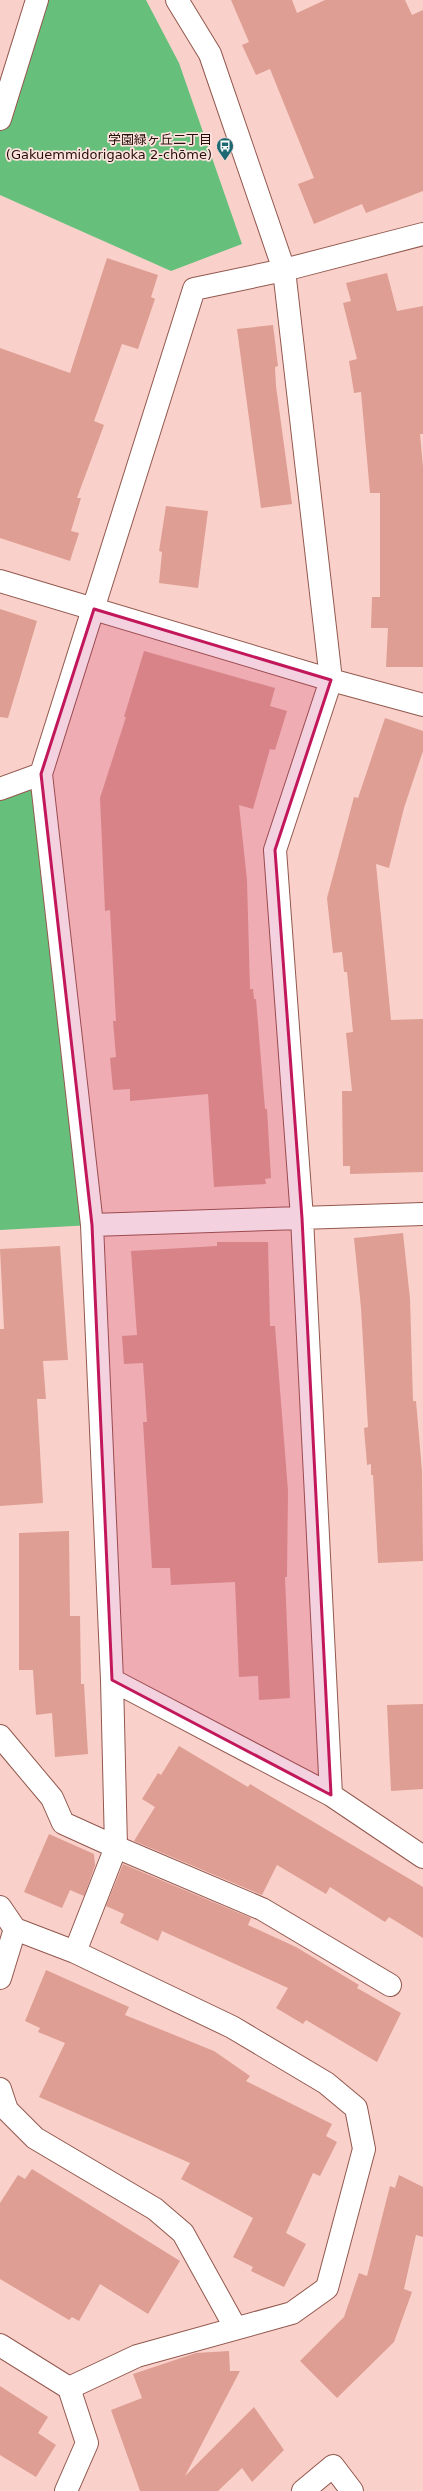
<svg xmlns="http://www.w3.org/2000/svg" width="423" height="2491" font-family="'DejaVu Sans','Noto Sans JP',sans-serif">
<rect width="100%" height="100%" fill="#fad1ca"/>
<path fill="#66c07c" d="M 49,0 L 146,0 L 179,63 L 242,244 L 171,271 L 0,195 L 0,131 Z
M 41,774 L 92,1225 L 0,1230 L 0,789 Z"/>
<path fill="#de9e93" d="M 231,0 L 292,0 L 297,13 L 325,0 L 405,0 L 412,15 L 423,10 L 423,191 L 366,213 L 362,204 L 314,224 L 298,184 L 314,178 L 270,69 L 256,75 L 242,45 L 249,42 Z
M 107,258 L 158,275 L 151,297 L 155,299 L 138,349 L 122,344 L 94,421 L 104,425 L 77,498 L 81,498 L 71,531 L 79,533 L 70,561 L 0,538 L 0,348 L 70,373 Z
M 387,273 L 397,311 L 423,306 L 423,434 L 420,434 L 423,467 L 423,667 L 386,667 L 388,628 L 371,628 L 372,597 L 380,597 L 380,493 L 370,493 L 361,392 L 354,393 L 349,361 L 357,359 L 343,303 L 351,301 L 346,283 Z
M 273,325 L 278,366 L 275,367 L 276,386 L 292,504 L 261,508 L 237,329 Z
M 166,506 L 208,511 L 198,588 L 159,583 L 162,552 L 159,551 Z
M 0,609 L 37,621 L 8,718 L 0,717 Z
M 144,651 L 275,688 L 270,706 L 287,711 L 275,750 L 270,749 L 253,809 L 239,805 L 247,880 L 250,989 L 253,989 L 254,999 L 256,999 L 265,1109 L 267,1109 L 271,1178 L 265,1179 L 266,1184 L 214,1187 L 208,1094 L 130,1101 L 130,1089 L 113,1090 L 110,1058 L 116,1057 L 113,1021 L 116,1021 L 110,910 L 105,911 L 100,798 L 126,717 L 124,717 Z
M 385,718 L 423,731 L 423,751 L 404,808 L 389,868 L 376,864 L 391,1020 L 423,1019 L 423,1172 L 350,1174 L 350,1166 L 343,1166 L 342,1091 L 352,1091 L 346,1033 L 353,1032 L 347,972 L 344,972 L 342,952 L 333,953 L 327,898 L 354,797 L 358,798 Z
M 403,1233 L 410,1299 L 413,1401 L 416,1401 L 422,1471 L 423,1561 L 378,1563 L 373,1475 L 371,1475 L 371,1464 L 367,1465 L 364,1428 L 368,1427 L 361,1308 L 354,1238 Z
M 217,1242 L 268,1242 L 270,1326 L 275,1326 L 288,1491 L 287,1577 L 285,1577 L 290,1698 L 259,1700 L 258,1676 L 239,1677 L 235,1582 L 171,1585 L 170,1568 L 152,1568 L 143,1422 L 147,1422 L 143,1363 L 124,1364 L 122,1336 L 137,1335 L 131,1251 L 217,1246 Z
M 60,1246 L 68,1360 L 43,1361 L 46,1399 L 37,1399 L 43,1503 L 0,1506 L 0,1329 L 4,1329 L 0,1249 Z
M 69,1531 L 70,1616 L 80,1616 L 81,1684 L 84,1684 L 88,1754 L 55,1757 L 52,1713 L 36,1715 L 33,1670 L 19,1670 L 19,1533 Z
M 423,1704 L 423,1789 L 391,1791 L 387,1705 Z
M 179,1746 L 248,1787 L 250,1784 L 423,1887 L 423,1938 L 389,1917 L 385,1922 L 330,1887 L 326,1894 L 277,1865 L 262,1895 L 134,1841 L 155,1807 L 142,1799 L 158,1773 L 161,1775 Z
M 49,1834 L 94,1854 L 95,1865 L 96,1863 L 84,1896 L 70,1890 L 62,1908 L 24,1892 Z
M 123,1864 L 251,1918 L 248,1925 L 296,1947 L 359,1985 L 357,1988 L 401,2013 L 377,2062 L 306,2020 L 303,2024 L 276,2008 L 288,1988 L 162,1931 L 158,1941 L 120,1923 L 124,1914 L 106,1906 Z
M 46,1970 L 129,2007 L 125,2015 L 214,2051 L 250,2076 L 246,2081 L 332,2124 L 326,2136 L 337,2142 L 320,2176 L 313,2173 L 286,2233 L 306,2244 L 284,2287 L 251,2271 L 253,2267 L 233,2257 L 253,2218 L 181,2179 L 190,2163 L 39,2097 L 65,2043 L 38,2032 L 40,2028 L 25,2021 Z
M 32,2169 L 180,2261 L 148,2314 L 100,2284 L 79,2321 L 72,2317 L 69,2320 L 0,2279 L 0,2203 L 18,2175 L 25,2179 Z
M 399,2175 L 423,2187 L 423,2237 L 416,2235 L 404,2289 L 412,2292 L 394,2342 L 337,2398 L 300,2361 L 344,2317 L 359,2273 L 367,2276 L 390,2186 L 395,2188 Z
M 229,2351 L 230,2371 L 240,2371 L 185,2476 L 254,2407 L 284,2450 L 252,2482 L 242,2468 L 218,2491 L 140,2491 L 111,2410 L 142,2398 L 133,2374 L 196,2353 Z
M 0,2386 L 48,2417 L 38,2433 L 56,2445 L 36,2477 L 0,2455 Z"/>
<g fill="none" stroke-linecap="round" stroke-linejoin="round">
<g stroke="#92584e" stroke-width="24">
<path id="minor" d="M 177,0 L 210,54 L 284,270 L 331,680 L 275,850 L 302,1218 L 331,1795
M 0,119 L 37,0
M 423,234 L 284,270 L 194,289 L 41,774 L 92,1225 L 112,1680 L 331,1795 L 423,1857
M 0,581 L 331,680 L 423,705
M 0,789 L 41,774
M 92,1225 L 423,1214
M 112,1680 L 116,1847 L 262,1909 L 390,1985
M 0,1736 L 52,1798 L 63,1823 L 116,1847 L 75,1952
M 0,1907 L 15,1929 L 75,1952 L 232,2027 L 326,2083 L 356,2108 L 364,2149 L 327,2288 L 292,2313 L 137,2356 L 69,2388
M 0,1978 L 15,1929
M 0,2089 L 7,2110 L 35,2138 L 155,2209 L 183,2233 L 235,2327
M 0,2345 L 69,2388 L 87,2443 L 66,2491
M 303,2491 L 333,2466 L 352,2491"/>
</g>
<use href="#minor" stroke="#fff" stroke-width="22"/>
</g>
<path fill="#c2185b" fill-opacity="0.2" stroke="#c2185b" stroke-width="3" stroke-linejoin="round" d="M 94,609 L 331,680 L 275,850 L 302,1218 L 331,1795 L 112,1680 L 92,1225 L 41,774 Z"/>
<defs>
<g id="bus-pin" transform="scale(0.9)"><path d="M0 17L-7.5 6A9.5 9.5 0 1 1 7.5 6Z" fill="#1e6873" stroke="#fee2dd"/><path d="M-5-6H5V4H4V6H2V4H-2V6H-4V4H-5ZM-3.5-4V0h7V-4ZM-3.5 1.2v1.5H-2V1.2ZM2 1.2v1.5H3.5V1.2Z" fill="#fff"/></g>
</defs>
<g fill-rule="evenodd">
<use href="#bus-pin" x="225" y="146"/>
</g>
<g text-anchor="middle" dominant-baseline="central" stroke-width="3.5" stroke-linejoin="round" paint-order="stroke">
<g font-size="13" fill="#250f0b" stroke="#fee2dd" text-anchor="end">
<text x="212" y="139">学園緑ヶ丘二丁目<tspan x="212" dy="15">(Gakuemmidorigaoka 2-chōme)</tspan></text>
</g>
</g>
</svg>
